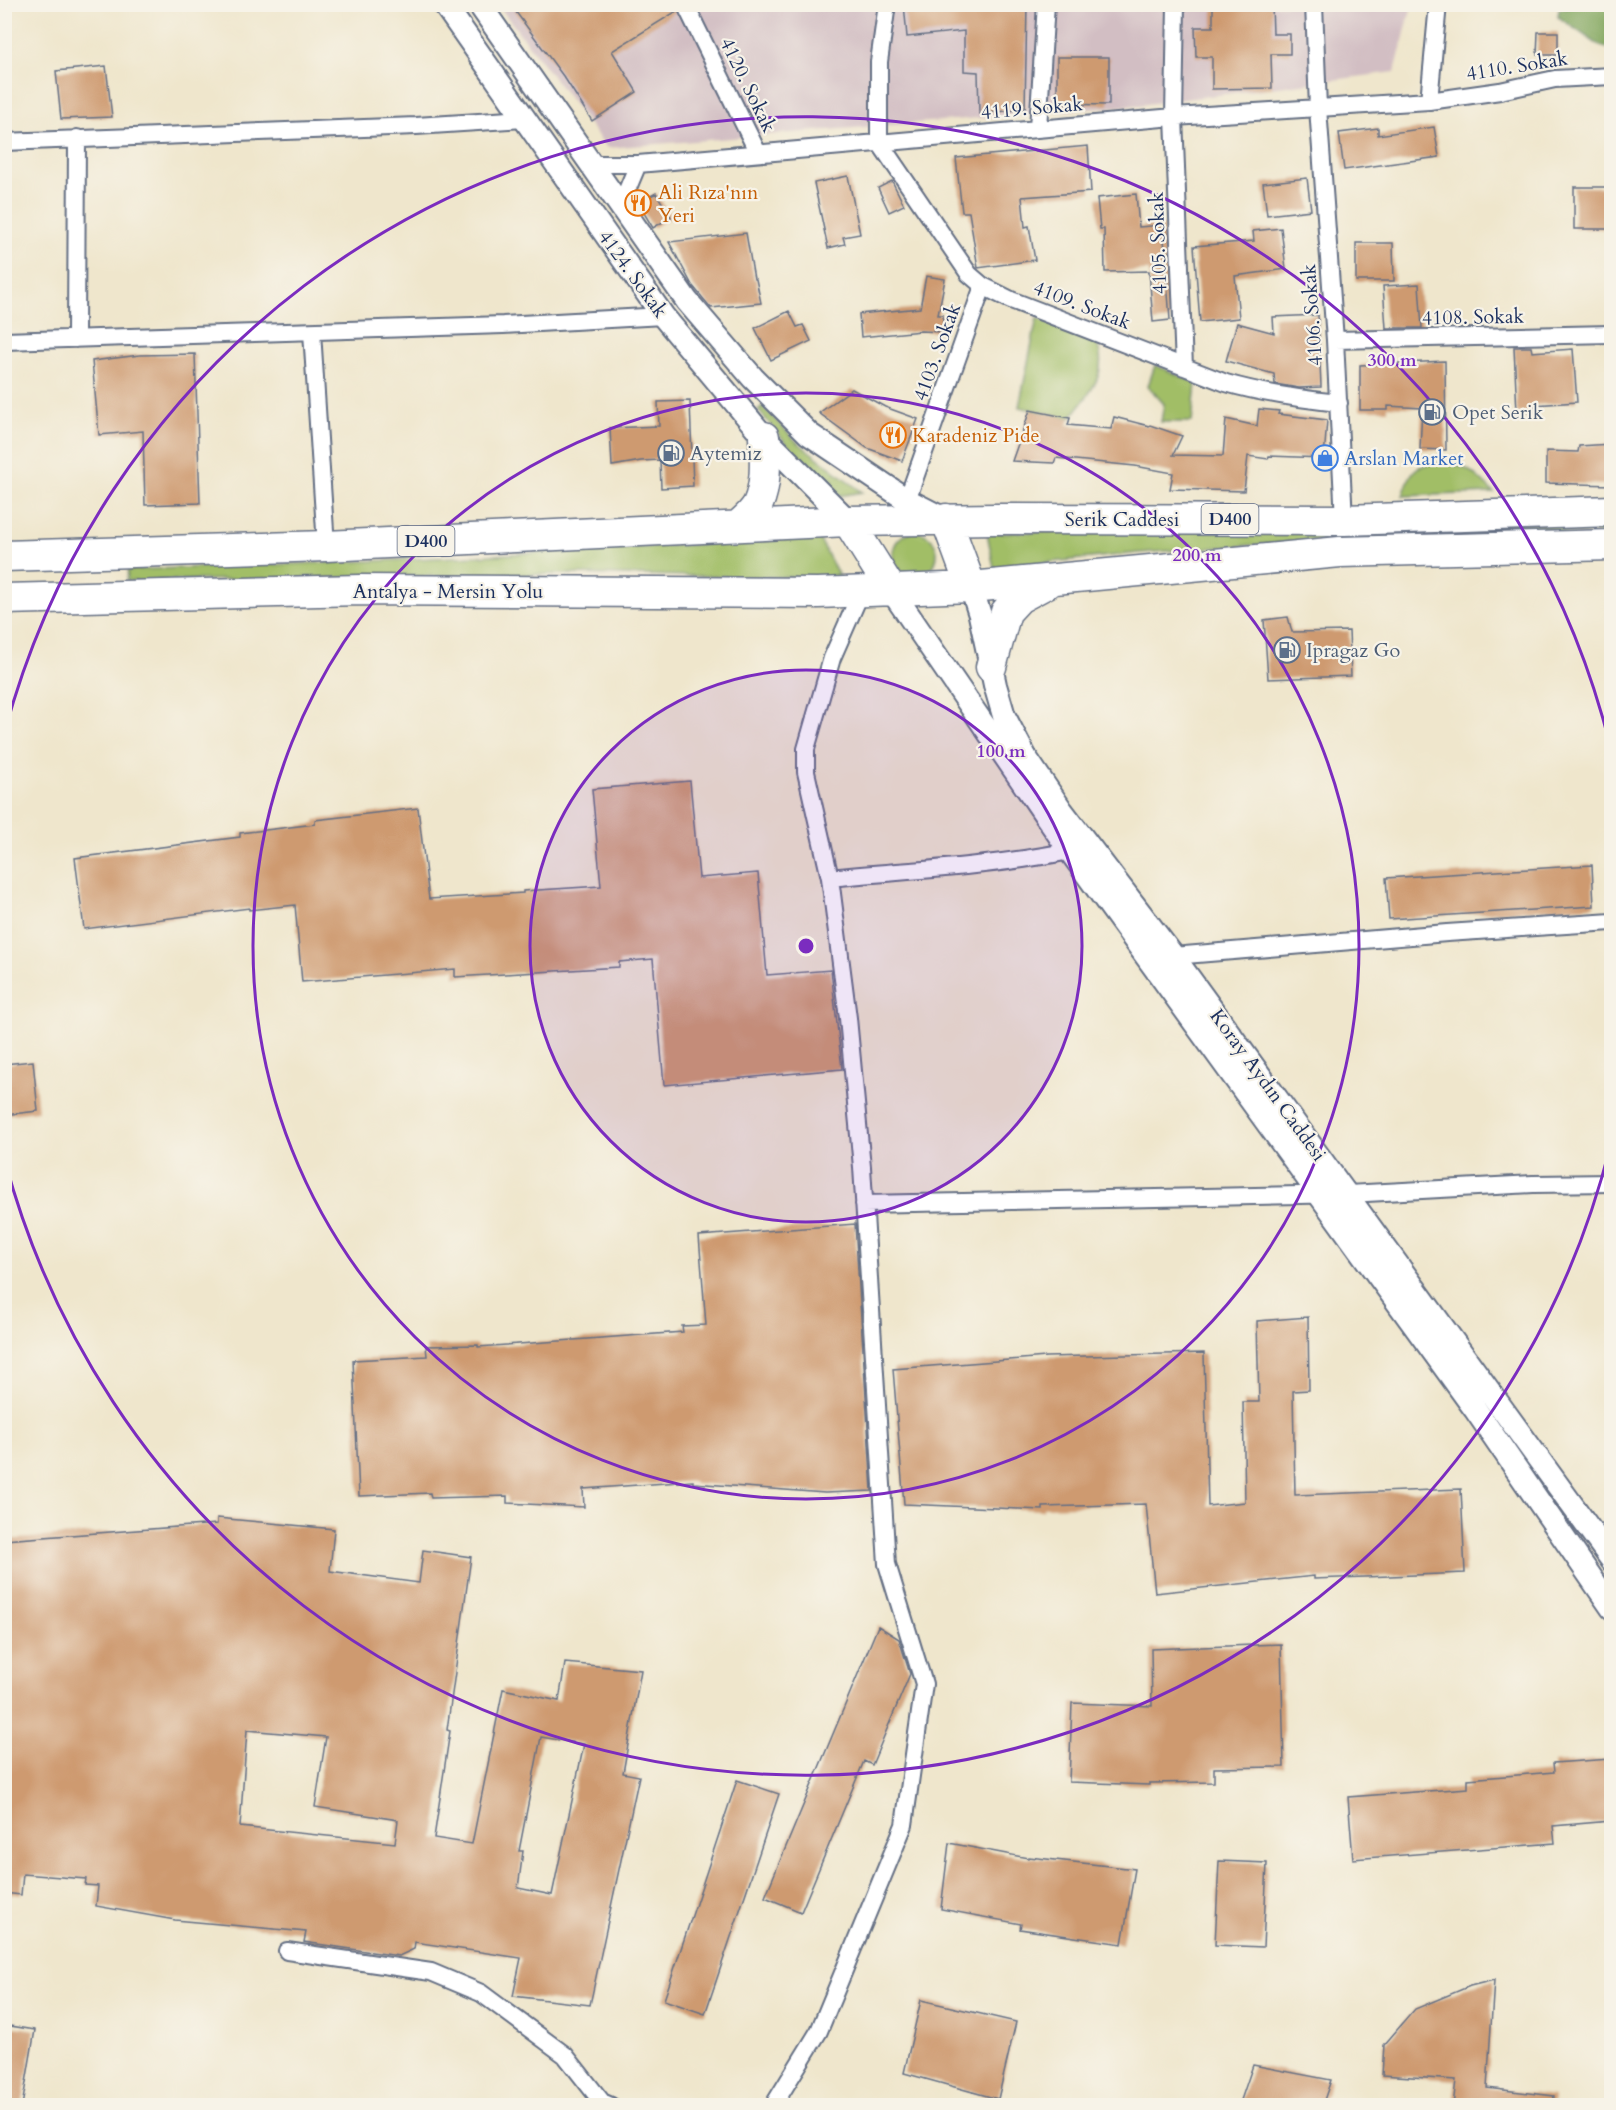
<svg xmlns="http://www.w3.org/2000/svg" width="1616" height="2110" font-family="Cardo,serif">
<rect width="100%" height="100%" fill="#f7f3e8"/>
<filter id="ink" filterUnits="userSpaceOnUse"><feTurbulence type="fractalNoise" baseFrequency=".0167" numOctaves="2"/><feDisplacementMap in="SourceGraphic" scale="12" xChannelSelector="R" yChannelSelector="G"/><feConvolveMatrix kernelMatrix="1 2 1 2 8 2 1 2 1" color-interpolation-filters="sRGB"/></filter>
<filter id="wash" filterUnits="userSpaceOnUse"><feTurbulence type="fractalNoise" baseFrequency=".008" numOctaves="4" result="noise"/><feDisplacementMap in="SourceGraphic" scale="24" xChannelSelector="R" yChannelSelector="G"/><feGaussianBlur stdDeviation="1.35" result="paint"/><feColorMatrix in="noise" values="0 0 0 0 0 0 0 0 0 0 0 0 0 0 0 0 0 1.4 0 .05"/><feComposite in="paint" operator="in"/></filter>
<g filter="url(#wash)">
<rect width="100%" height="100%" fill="#efe6cc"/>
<path fill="#d2bec3" d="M 498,5 L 1412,5 L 1395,72 L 1139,105 L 607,148 Z"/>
<path fill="#a1be66" stroke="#5e7662" stroke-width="1.5" d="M 1037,318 L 1096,341 C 1110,374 1089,394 1070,418 L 1019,407 Z
M 1155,365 L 1196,383 L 1192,422 L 1161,422 L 1164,404 L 1148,386 Z
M 762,406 L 796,441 L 862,492 L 839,496 L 792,450 L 758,410 Z
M 1445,463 C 1469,465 1478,477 1494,493 L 1403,496 C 1413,466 1414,465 1445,463 Z
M 1612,522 L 1611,532 L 1367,537 L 1139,553 L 994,568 L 987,533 Z
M893 554a22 22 0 1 1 44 0a22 22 0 1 1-44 0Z
M 819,538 L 840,578 L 565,574 L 127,581 L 128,570 L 396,560 Z"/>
<path fill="#80a55b" stroke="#4e6a5c" stroke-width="1.5" d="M 1574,5 L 1611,5 L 1611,49 L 1600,46 L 1558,17 L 1559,9 Z"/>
<g id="blocks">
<path fill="#ce9a70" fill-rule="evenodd" d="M 510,4 L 675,4 L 677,11 L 612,51 L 637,92 L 592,121 L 566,80 Z
M 904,4 L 1027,4 L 1025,109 L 979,114 L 978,72 L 964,71 L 964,31 L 907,37 Z
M 1213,4 L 1272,4 L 1273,34 L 1290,34 L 1290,54 L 1271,54 L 1272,88 L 1212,89 L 1212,57 L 1196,57 L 1195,27 L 1213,27 Z
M 1538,32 L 1558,32 L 1558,55 L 1537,55 Z
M 1057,57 L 1109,57 L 1109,105 L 1057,104 Z
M 106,66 L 112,117 L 61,119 L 56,71 Z
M 1434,127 L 1439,157 L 1344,170 L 1339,133 L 1378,128 L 1378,135 Z
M 1088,146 L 1091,192 L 1022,197 L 1025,227 L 1029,226 L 1035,260 L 978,268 L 969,212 L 962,212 L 956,158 Z
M 848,176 L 860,234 L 843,237 L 845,244 L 828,248 L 814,183 Z
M 1307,178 L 1311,210 L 1267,215 L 1263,183 Z
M 892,181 L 904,205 L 889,212 L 878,188 Z
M 1574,187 L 1611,187 L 1611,229 L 1574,229 Z
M 656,193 L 671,217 L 653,228 L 638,203 Z
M 1136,194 L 1139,227 L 1163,225 L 1170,320 L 1153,322 L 1149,271 L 1105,272 L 1104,229 L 1100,229 L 1097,198 Z
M 1281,228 L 1286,269 L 1235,276 L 1239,318 L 1200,322 L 1194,246 L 1254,241 L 1253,231 Z
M 746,233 L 754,279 L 756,279 L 761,303 L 711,308 L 692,285 L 669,242 Z
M 1356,243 L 1393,243 L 1394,281 L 1356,281 Z
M 926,276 L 945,279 L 938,315 L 943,315 L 943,332 L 921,331 L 861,337 L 859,314 L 920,308 Z
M 1419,284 L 1422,328 L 1386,328 L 1383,286 Z
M 789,311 L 797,327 L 803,325 L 811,341 L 771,360 L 755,328 Z
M 1318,315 L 1321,387 L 1299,388 L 1275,384 L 1274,374 L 1226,361 L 1237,323 L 1274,333 L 1273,317 Z
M 1514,347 L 1531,347 L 1532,352 L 1573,349 L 1577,402 L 1534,405 L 1535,412 L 1517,413 Z
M 195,354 L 200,503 L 145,505 L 143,431 L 99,435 L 92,361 L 140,355 Z
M 1445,361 L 1446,450 L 1420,449 L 1422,408 L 1388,406 L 1388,410 L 1360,410 L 1360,365 Z
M 852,389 L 885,407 L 918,419 L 902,461 L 867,448 L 819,413 Z
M 690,401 L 693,486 L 661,488 L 660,460 L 641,461 L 612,466 L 610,428 L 659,426 L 658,402 Z
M 1259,409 L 1279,411 L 1278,414 L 1327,420 L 1324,458 L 1269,456 L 1268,459 L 1248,456 L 1244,491 L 1170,489 L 1173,473 L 1135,466 L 1056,458 L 1054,463 L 1012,461 L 1030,410 L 1070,418 L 1068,425 L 1111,429 L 1114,417 L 1149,426 L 1150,425 L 1182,436 L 1173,455 L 1223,456 L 1226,419 L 1257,426 Z
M 1611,444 L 1611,485 L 1546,483 L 1546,451 L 1578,452 L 1579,446 Z
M 1288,617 L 1292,632 L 1349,631 L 1351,676 L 1268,679 L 1264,620 Z
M 690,781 L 699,878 L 758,873 L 767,975 L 831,970 L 842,1069 L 664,1085 L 653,959 L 619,962 L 619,967 L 455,977 L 455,969 L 302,982 L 295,905 L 249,910 L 249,908 L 84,929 L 75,858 L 240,837 L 240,833 L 315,824 L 315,820 L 418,808 L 429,899 L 523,893 L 523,891 L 601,886 L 592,789 Z
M 1592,865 L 1594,906 L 1389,919 L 1386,878 Z
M 33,1061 L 38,1111 L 4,1115 L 4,1064 Z
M 855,1224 L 872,1491 L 825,1493 L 693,1483 L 693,1481 L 583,1489 L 584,1507 L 507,1503 L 507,1496 L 431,1498 L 430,1493 L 359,1496 L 353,1360 L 427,1356 L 426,1346 L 478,1345 L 478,1347 L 683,1332 L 682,1326 L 706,1325 L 699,1236 Z
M 1308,1317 L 1309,1390 L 1293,1391 L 1295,1495 L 1461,1489 L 1465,1573 L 1314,1579 L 1314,1576 L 1155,1593 L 1146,1504 L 1043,1507 L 1043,1510 L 904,1504 L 893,1369 L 1046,1357 L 1204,1353 L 1208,1506 L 1245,1502 L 1243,1402 L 1259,1402 L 1257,1321 Z
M 217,1518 L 334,1529 L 330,1571 L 419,1583 L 423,1550 L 471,1557 L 447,1730 L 450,1731 L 434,1838 L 472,1844 L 503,1689 L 559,1701 L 565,1663 L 641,1670 L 623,1773 L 639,1776 L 590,2005 L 513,1996 L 521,1958 L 415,1942 L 414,1949 L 399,1956 L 304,1942 L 306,1932 L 175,1920 L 96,1906 L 98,1886 L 85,1885 L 86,1879 L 23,1874 L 21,1895 L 4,1893 L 4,1540 L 217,1524 ZM 247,1730 L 326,1737 L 315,1807 L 398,1820 L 395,1843 L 240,1827 ZM 541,1737 L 584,1744 L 552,1895 L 518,1888 L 523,1851 L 519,1851 Z
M 878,1626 L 899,1639 L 910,1674 L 872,1765 L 864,1761 L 801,1912 L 765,1897 Z
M 1281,1644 L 1284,1767 L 1214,1768 L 1214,1782 L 1149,1783 L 1149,1785 L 1069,1782 L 1072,1703 L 1152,1706 L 1151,1649 Z
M 1611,1759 L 1611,1821 L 1553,1826 L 1555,1843 L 1353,1859 L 1348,1797 L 1468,1788 L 1468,1779 L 1554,1772 L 1553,1763 Z
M 737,1780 L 779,1794 L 705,2014 L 664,2000 Z
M 949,1843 L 1028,1858 L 1029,1857 L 1135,1869 L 1122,1944 L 1020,1929 L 1021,1924 L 941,1909 Z
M 1219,1861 L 1267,1863 L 1263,1947 L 1215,1945 Z
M 1494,1980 L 1487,2088 L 1554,2096 L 1553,2106 L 1453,2106 L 1456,2080 L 1382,2075 L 1384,2045 L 1415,2009 L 1470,1986 Z
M 921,2000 L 1016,2022 L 998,2099 L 904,2073 Z
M 4,2025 L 35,2030 L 22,2106 L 4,2106 Z
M 1253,2065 L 1331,2080 L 1322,2106 L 1239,2106 Z"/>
</g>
</g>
<g filter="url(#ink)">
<use href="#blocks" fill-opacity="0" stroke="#656f84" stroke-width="1.5"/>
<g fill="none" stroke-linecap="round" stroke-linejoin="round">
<g stroke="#656f84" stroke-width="20">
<path id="street" d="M 685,4 L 758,153
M 887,4 L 879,62 L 879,142 L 969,274 L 983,286 L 1011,300 L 1226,383 C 1264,394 1300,399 1339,403
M 1176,4 L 1174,117 L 1184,367
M 1314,4 L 1318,108 L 1335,340 L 1344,520
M 1429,101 L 1438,4
M 1038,128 L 1046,4
M 4,142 L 416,126 L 524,119
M 590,164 L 638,164 L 620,207
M 638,164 L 1174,117 L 1429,101 L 1500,91 L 1555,79 L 1612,76
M 312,332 L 326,546
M 76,339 L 77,138
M 1335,340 L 1612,334
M 4,341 L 503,325 L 663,316
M 907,500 L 983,286
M 830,878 C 910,870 991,867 1070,851
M 1173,956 L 1447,933 L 1612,922
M 864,1204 L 1348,1194 L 1533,1184 L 1612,1183
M 287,1951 L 431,1972 L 481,1993 L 565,2055 L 602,2102 L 611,2106
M 773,2106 L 819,2031 L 904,1825 L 924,1684 L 887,1564 L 862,1167 L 848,1018 L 830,878 L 806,772 L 806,749 L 832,658 L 861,592"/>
</g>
<g stroke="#656f84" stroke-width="26">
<path id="secondary" d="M 444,4 L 663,316 L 764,437 L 848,521
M 479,4 L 687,301 L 753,378 L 809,434 L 907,500 L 944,519
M 971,587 L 980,615 L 995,685 L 1004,716 L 1026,758 L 1062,811 L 1173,956 L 1612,1560
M 892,591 L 1070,851 L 1475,1409 L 1612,1608"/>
</g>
<g stroke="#656f84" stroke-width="33">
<path id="highway" d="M 946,519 L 971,587
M 848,521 L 892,591
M 739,525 C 746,519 754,512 758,504 C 767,484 765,458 764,437
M 4,556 L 326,546 L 848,521 L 996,519 L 1344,520 L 1612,511
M 4,599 L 360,590 L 818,593 L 971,587 L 1340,552 L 1612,545
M 991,667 L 1006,612 L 1019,598 L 1047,583"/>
</g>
<use href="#street" stroke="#fff" stroke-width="16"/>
<use href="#secondary" stroke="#fff" stroke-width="22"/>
<use href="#highway" stroke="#fff" stroke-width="30"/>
</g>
</g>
<circle cx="806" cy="946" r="276" fill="#7b2cbf" fill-opacity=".12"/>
<g fill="none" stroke="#7b2cbf" stroke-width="3">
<circle cx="806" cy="946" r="276"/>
<circle cx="806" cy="946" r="553"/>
<path d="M1610 1147A829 829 0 0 1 5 1161M5 731A829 829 0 0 1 1610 745"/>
</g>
<defs>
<g id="restaurant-ring" transform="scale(1.35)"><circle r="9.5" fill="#f7f3e8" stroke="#e8710a" stroke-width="1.5"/><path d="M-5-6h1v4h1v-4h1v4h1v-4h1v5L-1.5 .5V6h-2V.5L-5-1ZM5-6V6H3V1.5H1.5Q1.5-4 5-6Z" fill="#e8710a"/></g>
<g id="fuel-ring" transform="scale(1.35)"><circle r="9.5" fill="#f7f3e8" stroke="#5c6f8a" stroke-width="1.5"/><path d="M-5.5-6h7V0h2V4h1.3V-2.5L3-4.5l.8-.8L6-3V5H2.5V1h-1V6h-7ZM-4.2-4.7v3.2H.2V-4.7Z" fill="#5c6f8a"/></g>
<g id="shop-ring" transform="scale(1.35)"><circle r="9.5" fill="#f7f3e8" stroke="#3f7fe0" stroke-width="1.5"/><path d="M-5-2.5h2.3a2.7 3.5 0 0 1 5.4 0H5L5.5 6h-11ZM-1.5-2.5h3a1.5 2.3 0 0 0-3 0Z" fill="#3f7fe0"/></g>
</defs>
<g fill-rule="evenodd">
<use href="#restaurant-ring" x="638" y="203"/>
<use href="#fuel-ring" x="1432" y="412"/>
<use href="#restaurant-ring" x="893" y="435"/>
<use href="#fuel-ring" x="671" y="453"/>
<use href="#shop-ring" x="1325" y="458"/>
<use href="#fuel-ring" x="1287" y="650"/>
</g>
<g text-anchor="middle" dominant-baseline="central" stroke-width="4.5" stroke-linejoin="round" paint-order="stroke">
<g fill="#f7f3e8" stroke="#5d6a87" stroke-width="1.5">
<rect x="1201.5" y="504" width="57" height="30" rx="4.5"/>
<rect x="397.5" y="526" width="57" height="30" rx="4.5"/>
</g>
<g font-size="18" font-weight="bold" fill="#1b2f5e">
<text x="1230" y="519">D400</text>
<text x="426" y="541">D400</text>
</g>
<g font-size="20" fill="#1b2f5e" stroke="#f7f3e8">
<text transform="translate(1517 66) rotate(-9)">4110. Sokak</text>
<text transform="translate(748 85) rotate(64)">4120. Sokak</text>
<text transform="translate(1032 108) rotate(-5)">4119. Sokak</text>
<text transform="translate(1158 243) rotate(-92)">4105. Sokak</text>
<text transform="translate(633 274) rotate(54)">4124. Sokak</text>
<text transform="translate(1082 305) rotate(21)">4109. Sokak</text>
<text transform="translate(1312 315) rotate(-94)">4106. Sokak</text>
<text transform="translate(1473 317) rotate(-1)">4108. Sokak</text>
<text transform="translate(937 352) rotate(-70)">4103. Sokak</text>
<text x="1122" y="519">Serik Caddesi</text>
<text x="448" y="591">Antalya - Mersin Yolu</text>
<text transform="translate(1268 1085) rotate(54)">Koray Aydın Caddesi</text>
</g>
<g font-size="20" fill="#c56008" stroke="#f7f3e8" text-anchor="start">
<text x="658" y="192">Ali Rıza'nın<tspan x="658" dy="23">Yeri</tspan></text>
<text x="912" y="435">Karadeniz Pide</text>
</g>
<g font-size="20" fill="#4e5e75" stroke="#f7f3e8" text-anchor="start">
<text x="1452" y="412">Opet Serik</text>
<text x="690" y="453">Aytemiz</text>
<text x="1306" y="650">Ipragaz Go</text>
</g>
<g font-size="20" fill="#366cbe" stroke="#f7f3e8" text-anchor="start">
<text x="1344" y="458">Arslan Market</text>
</g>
</g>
<circle cx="806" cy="946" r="9" fill="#7b2cbf" stroke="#f7f3e8" stroke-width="3"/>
<g font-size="18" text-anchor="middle" font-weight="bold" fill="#7b2cbf" stroke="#f7f3e8" stroke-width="4.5" stroke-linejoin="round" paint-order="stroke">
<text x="1392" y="366">300 m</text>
<text x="1197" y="561">200 m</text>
<text x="1001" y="757">100 m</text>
</g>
<rect width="1616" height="2110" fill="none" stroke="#f7f3e8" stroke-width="24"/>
</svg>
